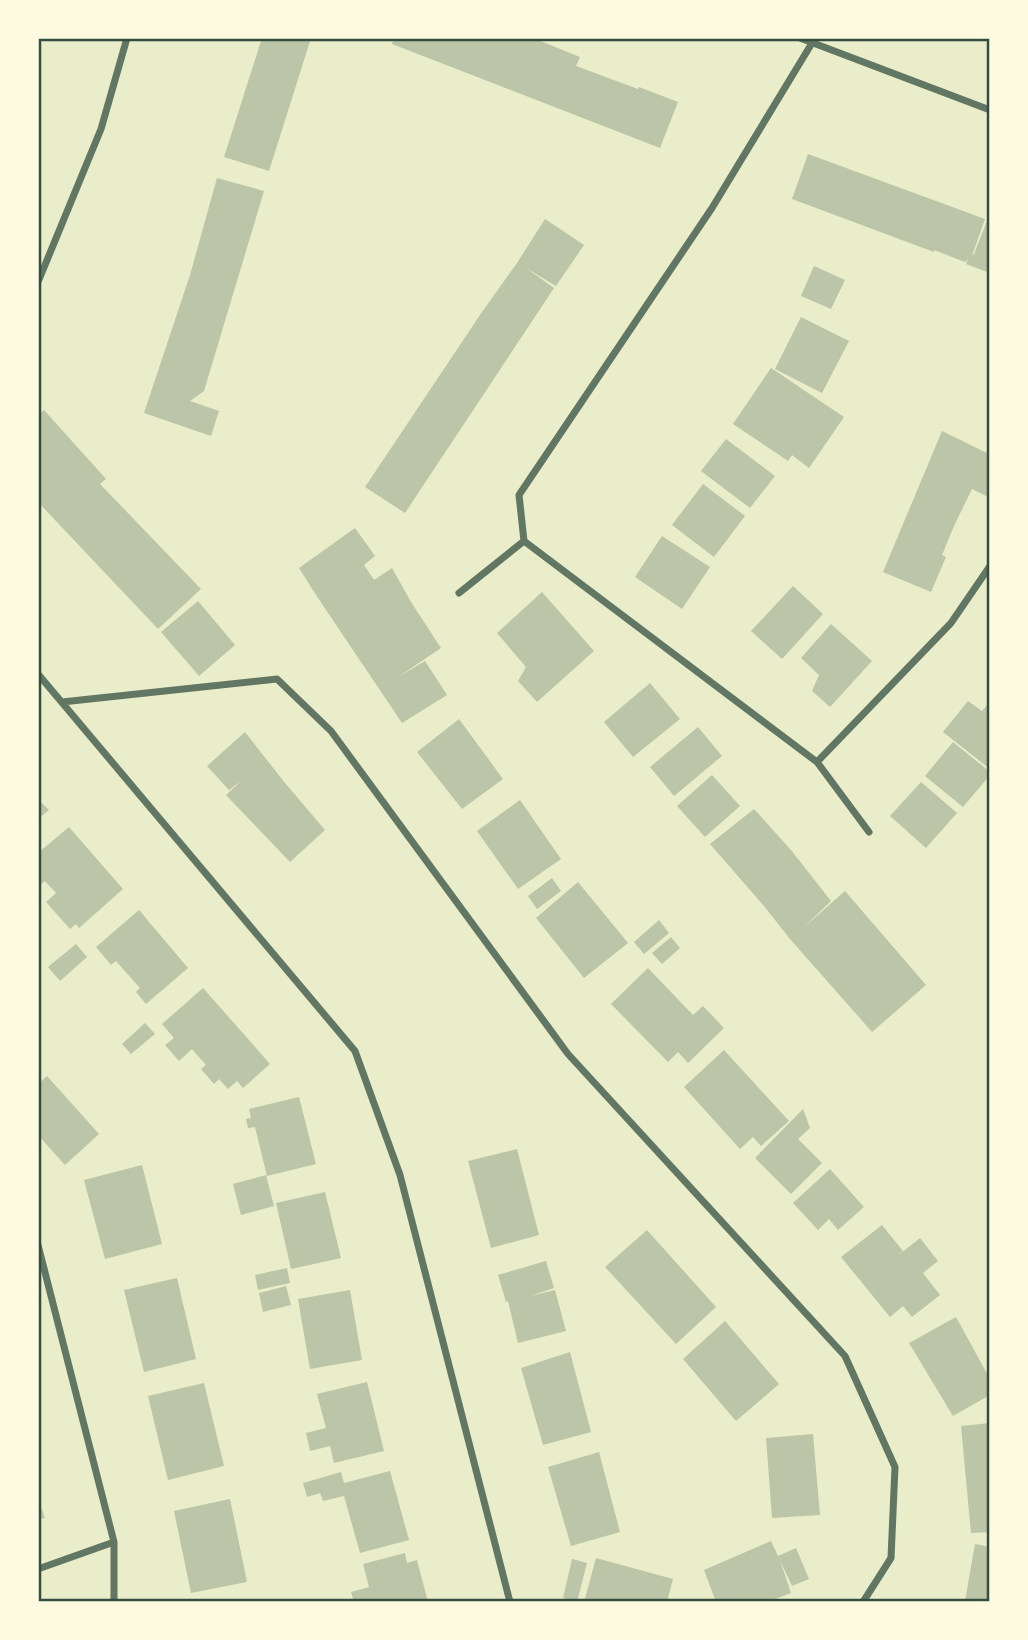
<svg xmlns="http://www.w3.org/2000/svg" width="1028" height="1640" font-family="'Archivo Narrow',sans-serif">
<rect width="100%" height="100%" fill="#e9edc9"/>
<path fill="#bcc5a7" d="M 262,38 L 311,38 L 269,171 L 224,157 Z
M 394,38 L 501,38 L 509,41 L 510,38 L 533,38 L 580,57 L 576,66 L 638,89 L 639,87 L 678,102 L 660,148 L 392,44 Z
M 808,154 L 985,219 L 972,256 L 968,259 L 974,254 L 987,221 L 990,222 L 990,273 L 966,264 L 968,259 L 965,262 L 934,250 L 934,252 L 792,199 Z
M 217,178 L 264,191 L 204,391 L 190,401 L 219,411 L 211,436 L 144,413 L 190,275 Z
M 545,219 L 584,245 L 556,286 L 526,268 L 554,288 L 405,513 L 365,487 L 482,312 L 517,263 Z
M 814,266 L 845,280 L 831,309 L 801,296 Z
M 801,317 L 849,341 L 822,393 L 775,369 Z
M 771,368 L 844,417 L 809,468 L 792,455 L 788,461 L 733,424 Z
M 44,410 L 106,479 L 100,484 L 201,589 L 158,629 L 38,502 L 38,415 Z
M 942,431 L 987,453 L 990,446 L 990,498 L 972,489 L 954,526 L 942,555 L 946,557 L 931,592 L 883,572 Z
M 726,439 L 775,476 L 750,508 L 701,471 Z
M 703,484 L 745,516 L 714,557 L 672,525 Z
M 355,528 L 375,556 L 364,565 L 374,580 L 392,568 L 411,602 L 441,648 L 398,677 L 425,661 L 447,695 L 402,723 L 316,595 L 299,568 Z
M 662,536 L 710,567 L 682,609 L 635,577 Z
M 793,586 L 823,614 L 782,659 L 751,631 Z
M 542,592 L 594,651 L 537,702 L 518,681 L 526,667 L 497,633 Z
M 198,601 L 235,645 L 199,676 L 161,632 Z
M 831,624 L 872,661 L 830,707 L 812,691 L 819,675 L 801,658 Z
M 650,683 L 680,719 L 633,757 L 604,722 Z
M 968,701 L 982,711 L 990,702 L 990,769 L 943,732 Z
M 459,719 L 503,779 L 462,809 L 417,752 Z
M 698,727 L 722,756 L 674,796 L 650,767 Z
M 245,732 L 285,783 L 325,830 L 290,862 L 226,795 L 242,780 L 229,790 L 207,766 Z
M 953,742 L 990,772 L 990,775 L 963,807 L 925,776 Z
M 712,775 L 740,806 L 705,837 L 677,806 Z
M 921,782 L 957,813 L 926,848 L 890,816 Z
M 38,799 L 49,810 L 38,819 Z
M 520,800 L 561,859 L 518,889 L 477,831 Z
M 754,809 L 791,850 L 831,901 L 802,929 L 845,891 L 926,985 L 872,1032 L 790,939 L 764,906 L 710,844 Z
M 69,827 L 123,889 L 79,928 L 76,924 L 70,929 L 46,902 L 56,893 L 45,881 L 40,885 L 38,883 L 38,853 Z
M 552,878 L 561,891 L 537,909 L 528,896 Z
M 578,882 L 628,943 L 584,978 L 536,918 Z
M 139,910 L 188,968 L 146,1004 L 136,992 L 140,988 L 123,969 L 116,961 L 111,965 L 96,947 Z
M 659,920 L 669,933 L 644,954 L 634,942 Z
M 671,937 L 680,948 L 662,964 L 652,953 Z
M 76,944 L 87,957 L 60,981 L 48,967 Z
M 648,968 L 693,1015 L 703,1006 L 724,1028 L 688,1063 L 678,1052 L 668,1062 L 611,1004 Z
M 203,988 L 270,1064 L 243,1088 L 237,1081 L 228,1089 L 219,1079 L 214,1084 L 201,1069 L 206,1065 L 192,1049 L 179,1061 L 165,1045 L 174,1038 L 162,1024 Z
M 145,1023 L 155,1034 L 131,1054 L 122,1044 Z
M 724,1050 L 789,1121 L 761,1146 L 753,1137 L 740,1149 L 684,1087 Z
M 47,1076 L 99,1134 L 65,1165 L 38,1135 L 38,1084 Z
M 299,1097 L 316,1164 L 267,1176 L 255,1127 L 248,1128 L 246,1119 L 251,1118 L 249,1109 Z
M 803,1109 L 810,1128 L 798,1139 L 822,1163 L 791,1194 L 755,1158 Z
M 517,1149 L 539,1235 L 491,1248 L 468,1161 Z
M 142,1165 L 162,1244 L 105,1259 L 84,1180 Z
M 830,1169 L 864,1207 L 838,1230 L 829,1219 L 818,1230 L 793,1203 Z
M 266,1175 L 274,1206 L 241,1215 L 233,1184 Z
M 325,1192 L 341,1258 L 291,1269 L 276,1203 Z
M 882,1225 L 903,1251 L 896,1257 L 920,1238 L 938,1261 L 923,1273 L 940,1295 L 912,1317 L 903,1306 L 890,1317 L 841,1257 Z
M 647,1230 L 716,1307 L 676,1344 L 605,1267 Z
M 546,1261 L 554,1288 L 530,1296 L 555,1290 L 566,1331 L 518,1343 L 508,1301 L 506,1302 L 498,1275 Z
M 287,1268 L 290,1283 L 258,1290 L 255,1275 Z
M 177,1278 L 196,1359 L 144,1372 L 124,1290 Z
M 286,1286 L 291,1305 L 263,1312 L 259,1293 Z
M 350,1290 L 362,1360 L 310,1369 L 298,1299 Z
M 956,1317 L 990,1379 L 990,1395 L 953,1416 L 909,1343 Z
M 725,1321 L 779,1384 L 736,1421 L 683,1359 Z
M 570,1352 L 591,1432 L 543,1445 L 521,1368 Z
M 367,1382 L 384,1451 L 334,1463 L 330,1446 L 310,1451 L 306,1433 L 326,1428 L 317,1394 Z
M 204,1383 L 224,1466 L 168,1480 L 148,1396 Z
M 990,1423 L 990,1532 L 971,1533 L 961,1426 Z
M 813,1434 L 820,1515 L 772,1518 L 766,1438 Z
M 599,1452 L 620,1532 L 571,1546 L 548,1467 Z
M 390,1471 L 409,1540 L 360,1553 L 344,1496 L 323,1501 L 320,1493 L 307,1497 L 303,1483 L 341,1472 L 344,1483 Z
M 38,1498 L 45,1518 L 38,1519 Z
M 230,1499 L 247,1582 L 191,1593 L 174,1511 Z
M 771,1541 L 778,1556 L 796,1548 L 809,1579 L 792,1586 L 780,1560 L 791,1593 L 767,1602 L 716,1602 L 704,1570 Z
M 975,1544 L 990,1547 L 990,1602 L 965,1601 Z
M 405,1553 L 407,1563 L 417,1560 L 428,1602 L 354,1602 L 351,1592 L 369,1587 L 363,1564 Z
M 596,1558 L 673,1579 L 667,1602 L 584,1602 Z
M 572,1559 L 587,1563 L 577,1602 L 563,1598 Z"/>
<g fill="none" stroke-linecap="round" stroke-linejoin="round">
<path stroke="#617663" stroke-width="7" d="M 800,38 L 990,110
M 812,43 L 712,208 L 519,495 L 524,541 L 817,762 L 951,623 L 990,566
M 38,282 L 101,129 L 127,38
M 459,593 L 524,541
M 38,674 L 355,1051 L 400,1175 L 510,1602
M 62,702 L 277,679 L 331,731 L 568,1054 L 845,1356 L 895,1467 L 891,1558 L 863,1602
M 817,762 L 869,832
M 38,1245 L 114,1542 L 114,1602
M 38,1569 L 114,1542"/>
</g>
<rect width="1028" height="1640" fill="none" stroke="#fefae0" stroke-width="80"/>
<rect x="40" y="40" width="948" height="1560" fill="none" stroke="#344e41" stroke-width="2.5"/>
</svg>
